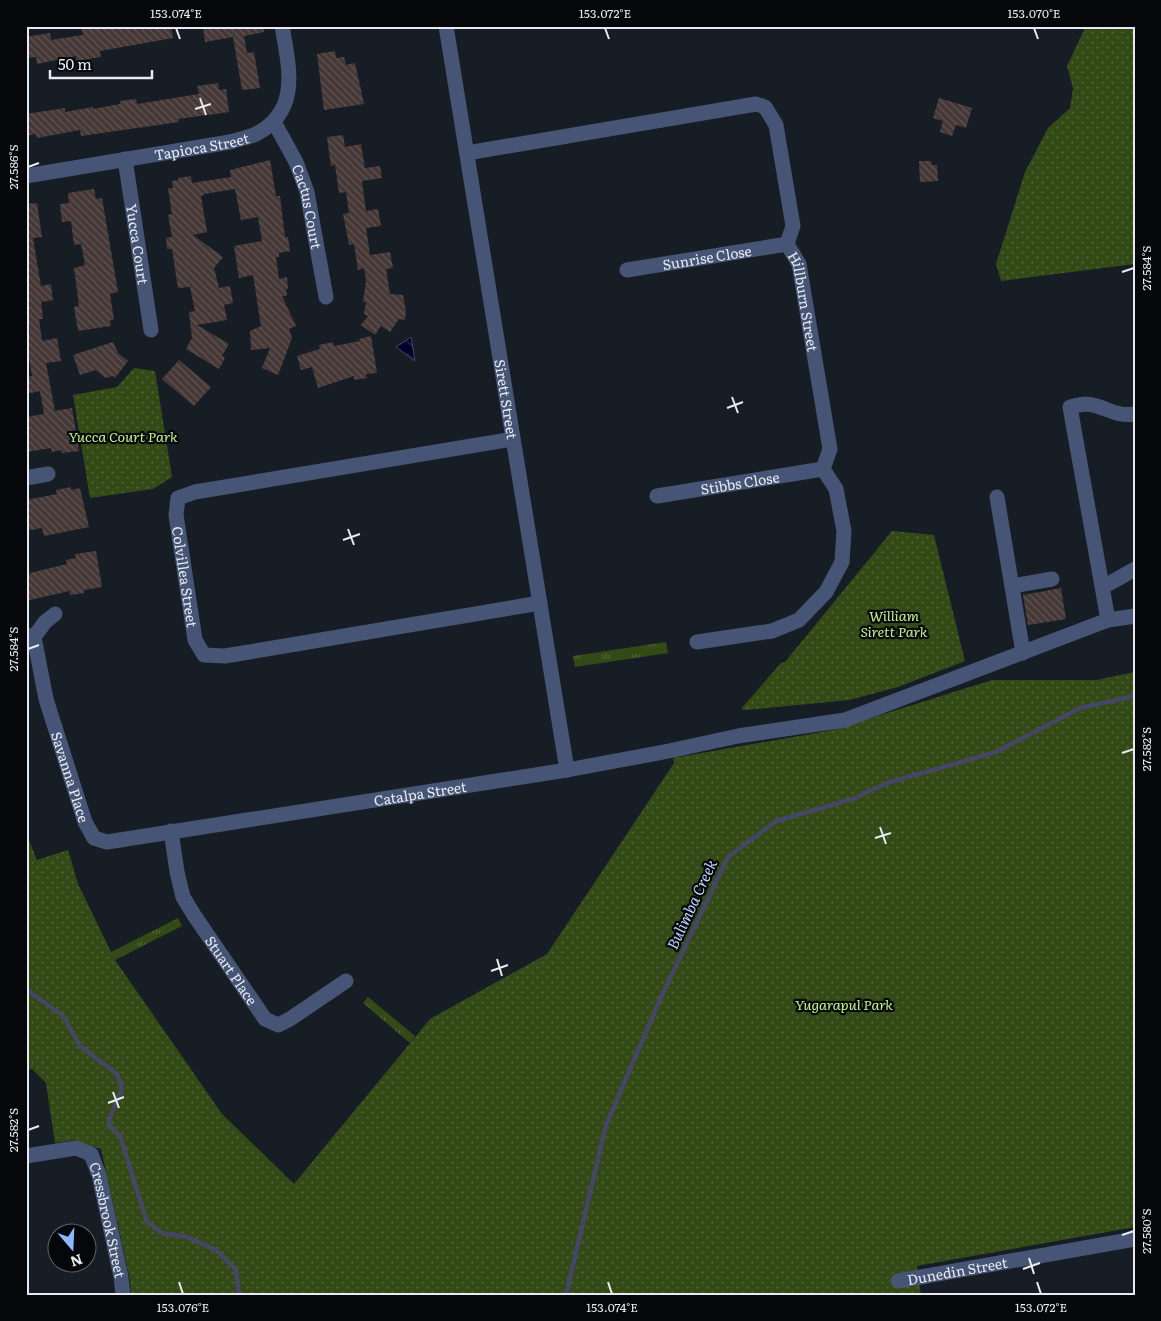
<svg xmlns="http://www.w3.org/2000/svg" width="1161" height="1321" font-family="Literata,serif">
<defs>
<pattern id="grass-tufts" width="24" height="20" patternUnits="userSpaceOnUse" patternTransform="scale(1.25)"><rect width="24" height="20" fill="#334a16"/><path d="M3 7l-1-3M5 7V3M7 7l1-3M15 17l-1-3M17 17v-4M19 17l1-3" fill="none" stroke="#516438"/></pattern>
<pattern id="park-dots" width="8" height="8" patternUnits="userSpaceOnUse" patternTransform="scale(1.25)"><rect width="8" height="8" fill="#334a16"/><path d="M2 2h.1M6 6h.1" fill="none" stroke="#516438" stroke-width="1.8" stroke-linecap="round"/></pattern>
<pattern id="water-waves" width="16" height="10" patternUnits="userSpaceOnUse" patternTransform="scale(1.25)"><rect width="16" height="10" fill="#000029"/><path d="M0 5q4-4 8 0t8 0" fill="none" stroke="#252548"/></pattern>
<pattern id="building-back-hatch" width="6" height="6" patternUnits="userSpaceOnUse" patternTransform="scale(1.25)"><rect width="6" height="6" fill="#453836"/><path d="M-1 5l2 2M0 0l6 6M5-1l2 2" fill="none" stroke="#605554"/></pattern>
</defs>
<rect width="100%" height="100%" fill="#171d25"/>
<path fill="url(#grass-tufts)" d="M 666,642 L 668,653 L 575,667 L 573,656 Z
M 178,918 L 182,926 L 115,960 L 111,952 Z
M 368,997 L 415,1036 L 410,1043 L 363,1003 Z"/>
<path fill="url(#park-dots)" d="M 1086,26 L 1135,26 L 1135,264 L 1001,281 L 996,264 L 1025,172 L 1048,128 L 1070,108 L 1073,88 L 1067,66 Z
M 134,368 L 155,371 L 172,477 L 153,489 L 90,498 L 73,395 L 117,387 Z
M 892,531 L 934,535 L 965,661 L 898,687 L 849,700 L 747,710 L 741,709 L 781,663 L 785,662 Z
M 1135,672 L 1135,1227 L 917,1266 L 921,1295 L 131,1295 L 130,1280 L 101,1149 L 74,1140 L 55,1143 L 46,1083 L 32,1069 L 26,1070 L 26,833 L 37,860 L 68,850 L 78,884 L 115,960 L 222,1114 L 294,1184 L 430,1019 L 547,954 L 672,766 L 674,763 L 673,758 L 833,730 L 992,680 L 1096,680 Z"/>
<path fill="url(#water-waves)" stroke="#454665" d="M 411,337 L 415,361 L 396,347 Z"/>
<g fill="none" stroke-linecap="round" stroke-linejoin="round">
<path stroke="#454665" stroke-width="4.5" d="M 26,989 L 63,1016 L 80,1046 L 117,1074 L 122,1088 L 109,1120 L 109,1125 L 120,1136 L 147,1222 L 162,1233 L 187,1237 L 216,1250 L 236,1270 L 239,1295
M 566,1295 L 606,1125 L 662,995 L 728,857 L 776,821 L 853,799 L 887,783 L 996,752 L 1080,708 L 1135,696"/>
</g>
<path fill="url(#building-back-hatch)" d="M 97,26 L 171,26 L 173,38 L 100,51 L 101,57 L 76,61 L 76,56 L 37,64 L 36,57 L 26,58 L 26,37 L 50,33 L 51,40 L 83,35 L 82,29 Z
M 203,26 L 263,26 L 264,32 L 244,36 L 247,53 L 254,52 L 260,88 L 242,90 L 233,37 L 205,42 Z
M 335,51 L 336,58 L 344,57 L 346,65 L 355,63 L 364,104 L 324,110 L 317,54 Z
M 218,83 L 219,90 L 226,89 L 229,112 L 178,119 L 179,122 L 81,136 L 80,130 L 37,138 L 36,134 L 26,136 L 26,114 L 65,108 L 65,112 L 93,107 L 93,109 L 120,104 L 120,101 L 136,99 L 137,104 L 199,94 L 197,86 Z
M 939,98 L 972,108 L 966,128 L 956,125 L 952,136 L 940,132 L 943,121 L 933,118 Z
M 343,135 L 345,147 L 361,144 L 365,168 L 380,166 L 382,178 L 362,181 L 366,211 L 378,209 L 381,226 L 366,228 L 370,255 L 390,252 L 393,268 L 386,269 L 390,294 L 403,295 L 406,312 L 405,320 L 399,319 L 390,332 L 381,326 L 375,335 L 361,325 L 368,316 L 364,314 L 366,302 L 363,302 L 366,281 L 364,268 L 358,270 L 354,244 L 349,245 L 343,214 L 349,213 L 346,192 L 339,193 L 335,165 L 331,166 L 327,137 Z
M 270,160 L 276,196 L 280,196 L 285,237 L 288,237 L 290,251 L 279,253 L 279,257 L 276,257 L 279,279 L 287,277 L 288,289 L 286,289 L 287,296 L 282,296 L 296,326 L 289,329 L 292,338 L 278,375 L 262,368 L 270,348 L 251,350 L 250,331 L 261,326 L 253,275 L 239,278 L 234,246 L 262,241 L 258,217 L 241,220 L 235,189 L 204,194 L 204,195 L 201,196 L 207,232 L 193,235 L 223,257 L 214,268 L 219,288 L 230,286 L 233,303 L 224,305 L 227,320 L 197,325 L 229,344 L 222,356 L 225,358 L 219,369 L 186,349 L 192,338 L 189,312 L 195,311 L 190,287 L 178,288 L 172,249 L 167,249 L 166,238 L 172,237 L 168,215 L 172,214 L 168,188 L 173,188 L 172,181 L 179,180 L 178,178 L 191,176 L 192,183 L 231,177 L 230,170 Z
M 919,161 L 931,161 L 932,165 L 937,165 L 938,181 L 920,182 Z
M 94,189 L 96,199 L 102,198 L 118,292 L 110,294 L 114,320 L 110,320 L 111,326 L 78,331 L 74,307 L 79,306 L 74,268 L 85,265 L 81,244 L 74,245 L 71,221 L 62,222 L 60,204 L 69,203 L 68,193 Z
M 37,203 L 42,237 L 33,238 L 41,286 L 51,284 L 53,300 L 41,302 L 43,319 L 39,319 L 42,341 L 57,338 L 61,361 L 46,363 L 55,411 L 72,408 L 79,451 L 62,453 L 61,450 L 52,452 L 51,448 L 26,452 L 26,417 L 44,414 L 40,391 L 26,394 L 26,377 L 32,376 L 26,339 L 26,332 L 30,332 L 26,308 L 26,204 Z
M 371,336 L 377,373 L 366,374 L 367,378 L 354,380 L 354,376 L 318,388 L 312,367 L 301,370 L 297,356 L 320,349 L 319,345 L 333,342 L 334,346 L 360,341 L 359,339 Z
M 113,342 L 118,353 L 128,361 L 115,378 L 113,376 L 105,378 L 96,370 L 80,375 L 73,355 Z
M 179,360 L 211,387 L 194,406 L 162,379 Z
M 71,487 L 71,490 L 80,488 L 89,527 L 44,536 L 42,528 L 26,531 L 26,500 L 57,494 L 56,490 Z
M 96,551 L 102,587 L 84,590 L 84,593 L 70,595 L 69,591 L 26,601 L 26,574 L 67,564 L 66,560 L 76,558 L 75,554 Z
M 1061,588 L 1066,619 L 1028,625 L 1023,595 Z"/>
<g fill="none" stroke-linecap="round" stroke-linejoin="round">
<g stroke="#465575" stroke-width="15">
<path id="s1" d="M 446,26 L 567,770"/>
<path id="s2" d="M 274,122 L 296,162 L 307,192 L 326,297"/>
<path id="s3" d="M 467,153 L 756,104 L 765,107 L 776,125 L 793,226 L 787,244 L 799,264 L 830,449 L 823,469 L 836,489 L 844,531 L 842,562 L 826,592 L 799,620 L 772,631 L 697,642"/>
<path id="s4" d="M 125,159 L 151,330"/>
<path id="s5" d="M 26,176 L 230,142 C 238,139 248,138 256,134 C 301,111 289,67 282,26"/>
<path id="s6" d="M 627,270 L 787,244"/>
<path id="s7" d="M 513,439 L 195,492 L 178,498 L 176,515 L 195,640 L 204,655 L 225,656 L 540,603"/>
<path d="M 26,478 L 48,474"/>
<path id="s8" d="M 657,496 L 823,469"/>
<path d="M 997,497 L 1023,653"/>
<path d="M 1012,586 L 1052,579"/>
<path d="M 1103,587 L 1135,569"/>
<path d="M 1108,620 L 1070,407 C 1075,406 1081,404 1086,404 C 1104,405 1113,417 1135,414"/>
<path d="M 26,635 L 34,637 L 45,622 L 55,614"/>
<path id="s9" d="M 34,637 L 46,699 L 85,822 L 94,838 L 107,842 L 567,770 L 669,751 L 738,736 L 845,720 L 1108,620 L 1135,616"/>
<path id="s10" d="M 171,831 L 177,872 L 183,897 L 194,915 L 265,1019 L 278,1025 L 290,1019 L 346,981"/>
<path id="s11" d="M 26,1156 L 76,1148 L 91,1154 L 99,1175 L 121,1277 L 123,1295"/>
<path id="s12" d="M 898,1281 L 1135,1239"/>
</g>
</g>
<path fill="none" stroke="#e7ebf1" stroke-width="2" d="M 176,28 L 180,39M 605,28 L 609,39M 1034,28 L 1038,39M 200,98 L 206,115M 195,109 L 211,104M 28,167 L 39,163M 1122,272 L 1134,268M 732,397 L 738,413M 727,408 L 743,402M 348,529 L 354,545M 343,540 L 360,534M 28,649 L 39,645M 1122,753 L 1134,749M 880,827 L 886,844M 875,838 L 891,833M 497,959 L 502,976M 491,971 L 508,965M 113,1092 L 119,1108M 108,1103 L 124,1097M 28,1130 L 39,1126M 1122,1235 L 1134,1231M 1029,1258 L 1034,1274M 1023,1269 L 1040,1263M 179,1282 L 183,1294M 608,1282 L 612,1294M 1037,1282 L 1041,1294"/>
<g text-anchor="middle" dominant-baseline="central" stroke-width="4.5" stroke-linejoin="round" paint-order="stroke">
<g font-size="14" fill="#e7ebf1" stroke="#05070a">
<text stroke="none"><textPath href="#s5" startOffset="178">Tapioca Street</textPath></text>
<text stroke="none"><textPath href="#s2" startOffset="92">Cactus Court</textPath></text>
<text stroke="none"><textPath href="#s4" startOffset="86">Yucca Court</textPath></text>
<text stroke="none"><textPath href="#s6" startOffset="81">Sunrise Close</textPath></text>
<text stroke="none"><textPath href="#s3" startOffset="506">Hillburn Street</textPath></text>
<text stroke="none"><textPath href="#s1" startOffset="378">Sirett Street</textPath></text>
<text stroke="none"><textPath href="#s8" startOffset="84">Stibbs Close</textPath></text>
<text stroke="none"><textPath href="#s7" startOffset="420">Colvillea Street</textPath></text>
<text stroke="none"><textPath href="#s9" startOffset="145">Savanna Place</textPath></text>
<text stroke="none"><textPath href="#s9" startOffset="541">Catalpa Street</textPath></text>
<text stroke="none"><textPath href="#s10" startOffset="155">Stuart Place</textPath></text>
<text stroke="none"><textPath href="#s11" startOffset="135">Cressbrook Street</textPath></text>
<text stroke="none"><textPath href="#s12" startOffset="60">Dunedin Street</textPath></text>
</g>
<g font-size="14" font-style="italic" fill="#bff586" stroke="#05070a">
<text x="123" y="436">Yucca Court Park</text>
<text x="894" y="615">William<tspan x="894" dy="16">Sirett Park</tspan></text>
<text x="844" y="1004">Yugarapul Park</text>
</g>
<g font-size="15" font-style="italic" fill="#bed4fc" stroke="#05070a">
<text transform="translate(691 904) rotate(-65)">Bulimba Creek</text>
</g>
</g>
<rect width="1161" height="1321" fill="none" stroke="#05070a" stroke-width="55"/>
<g transform="translate(72 1248) rotate(161)"><circle r="24" fill="#05070a" stroke="#5f6266"/>
<path d="M0-4L9 19L0 12L-9 19Z" fill="#8bb9fc"/>
<text y="-8" font-size="14" font-weight="bold" text-anchor="middle" fill="#e7ebf1">N</text>
</g>
<path d="M50 70v8h102v-8" fill="none" stroke="#e7ebf1" stroke-width="2.5"/>
<text x="58" y="70" font-size="15" fill="#e7ebf1" stroke="#05070a" stroke-width="4" paint-order="stroke">50 m</text>
<rect x="28" y="28" width="1106" height="1266" fill="none" stroke="#e7ebf1" stroke-width="2"/>
<g font-size="12" text-anchor="middle" fill="#e7ebf1">
<text x="176" y="18">153.074°E</text>
<text x="605" y="18">153.072°E</text>
<text x="1034" y="18">153.070°E</text>
<text transform="translate(14 167) rotate(-90)" y="4">27.586°S</text>
<text transform="translate(1147 268) rotate(-90)" y="4">27.584°S</text>
<text transform="translate(14 649) rotate(-90)" y="4">27.584°S</text>
<text transform="translate(1147 749) rotate(-90)" y="4">27.582°S</text>
<text transform="translate(14 1130) rotate(-90)" y="4">27.582°S</text>
<text transform="translate(1147 1231) rotate(-90)" y="4">27.580°S</text>
<text x="183" y="1312">153.076°E</text>
<text x="612" y="1312">153.074°E</text>
<text x="1041" y="1312">153.072°E</text>
</g>
</svg>
